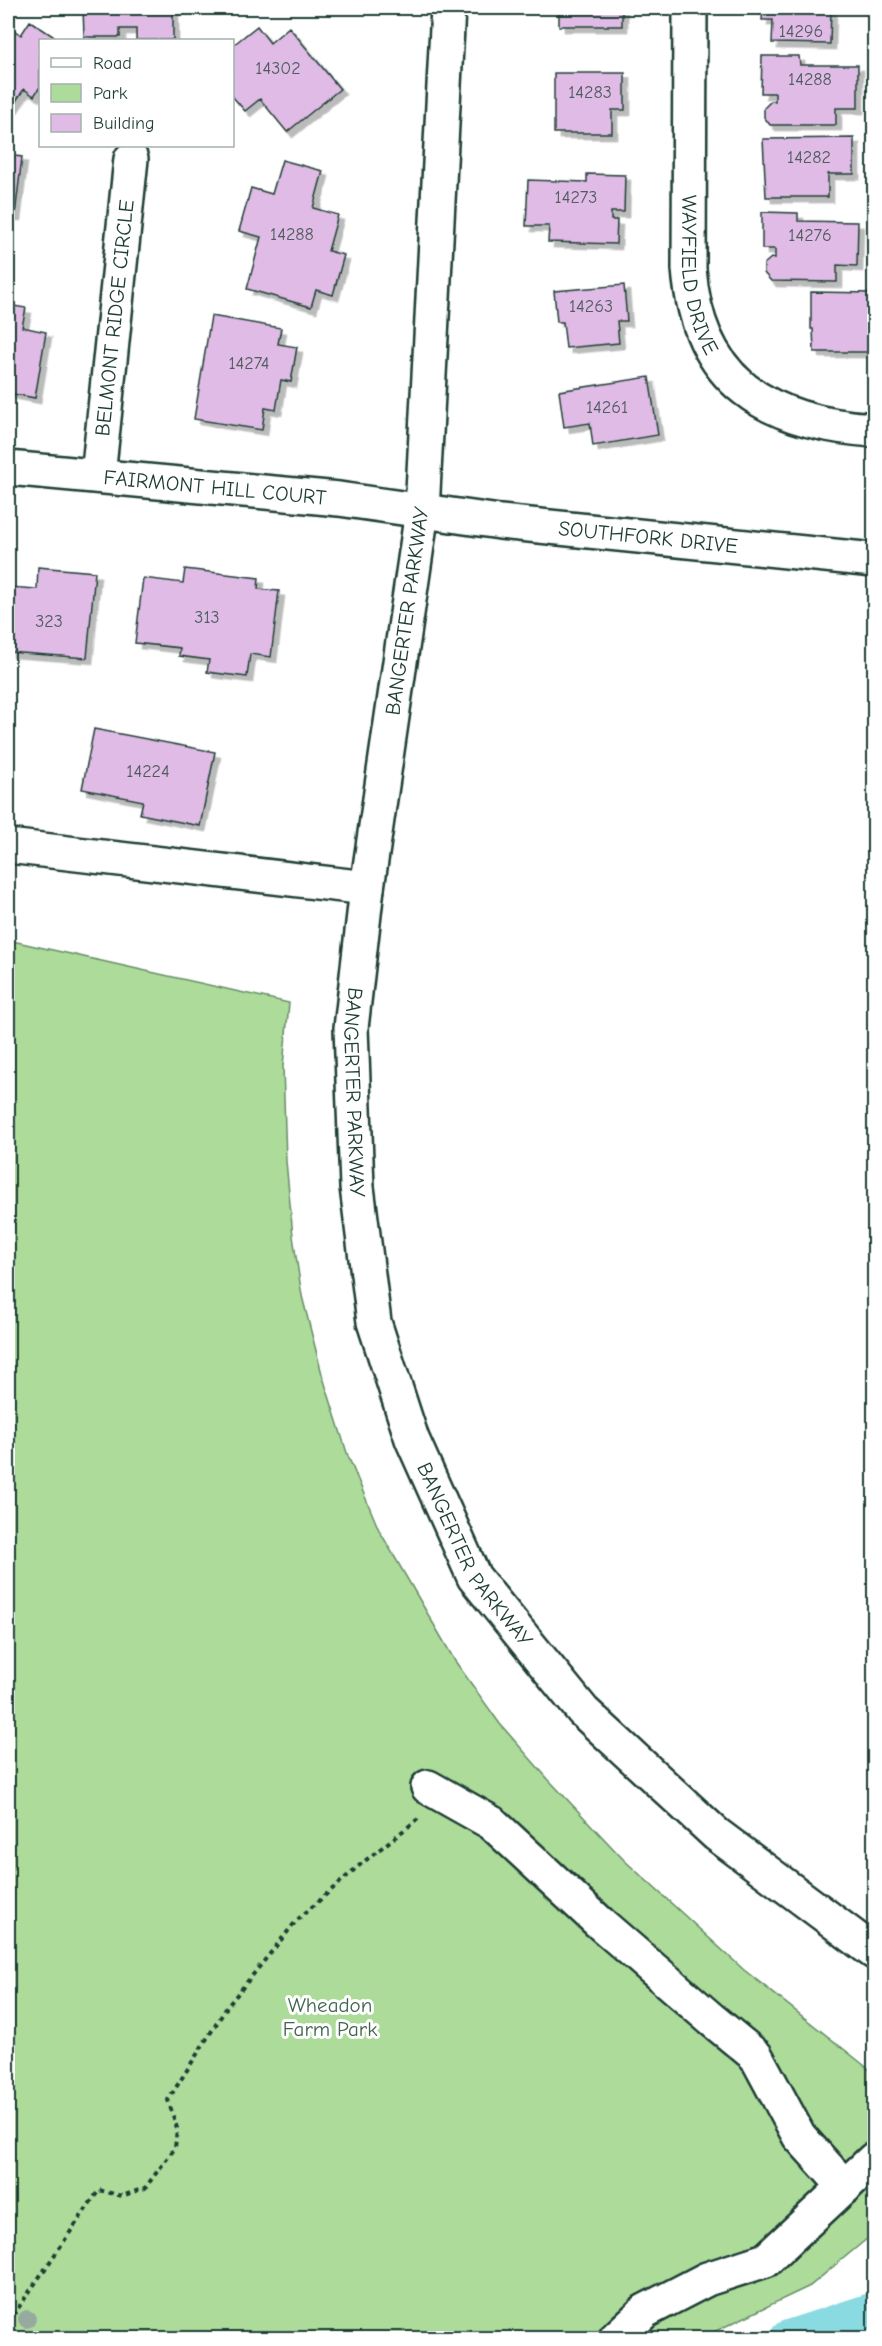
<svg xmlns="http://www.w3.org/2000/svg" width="882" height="2346" font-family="'Comic Neue',sans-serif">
<defs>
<filter id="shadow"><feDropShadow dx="5.5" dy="5.5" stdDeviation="0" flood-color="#0004"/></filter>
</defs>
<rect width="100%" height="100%" fill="#fff"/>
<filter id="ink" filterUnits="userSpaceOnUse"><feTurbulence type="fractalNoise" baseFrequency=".0167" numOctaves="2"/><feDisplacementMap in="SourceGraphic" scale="12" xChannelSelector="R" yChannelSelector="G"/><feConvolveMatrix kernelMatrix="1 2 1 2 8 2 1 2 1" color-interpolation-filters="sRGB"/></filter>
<g filter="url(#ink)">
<path fill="#addb9a" stroke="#668c67" stroke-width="1.5" d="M 8,940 L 289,1003 L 283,1066 L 286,1161 L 293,1236 L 302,1296 L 322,1374 L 348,1456 L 379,1530 L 455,1661 L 500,1724 L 548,1779 L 624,1860 L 744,1970 L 874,2073 L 874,2233 L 810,2286 L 701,2338 L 8,2338 Z"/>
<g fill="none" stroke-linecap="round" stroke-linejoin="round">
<path stroke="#89dae1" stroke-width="36" d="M 788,2338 L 874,2310"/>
</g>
<path fill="#dfbbe5" stroke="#1f3d34" stroke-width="1.5" filter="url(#shadow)" d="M 83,8 L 193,8 L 193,9 L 173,9 L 173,40 L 136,40 L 136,29 L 120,29 L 120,37 L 84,37 Z
M 559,8 L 622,8 L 622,26 L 559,26 Z
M 763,8 L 831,8 L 830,44 L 772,43 L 773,20 L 762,20 Z
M 30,21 L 59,40 L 40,40 L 40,87 L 34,96 L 24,89 L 8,113 L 8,26 L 21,35 Z
M 257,26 L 270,43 L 289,27 L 340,89 L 287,132 L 260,99 L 245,111 L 232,96 L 232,46 Z
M 762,56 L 799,56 L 800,65 L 858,65 L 858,108 L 836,108 L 836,125 L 770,125 L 764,117 L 764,108 L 771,101 L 775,101 L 775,93 L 761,93 Z
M 554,73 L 625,73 L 625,110 L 612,110 L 612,133 L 554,133 Z
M 854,138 L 854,174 L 828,174 L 828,197 L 766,197 L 763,139 Z
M 8,155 L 22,157 L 15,215 L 8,215 Z
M 282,160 L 323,171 L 313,208 L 338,215 L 328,251 L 344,255 L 333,295 L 316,290 L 311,307 L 247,289 L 261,237 L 239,231 L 251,188 L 272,194 Z
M 587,174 L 625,175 L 624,212 L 611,212 L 611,220 L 617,220 L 616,244 L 548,242 L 549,226 L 526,226 L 528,180 L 587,182 Z
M 762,212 L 798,213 L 798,221 L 858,222 L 857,266 L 837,265 L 837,282 L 771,281 L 764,273 L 764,264 L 771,258 L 775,259 L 775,249 L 762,249 Z
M 624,285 L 627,321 L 617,321 L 619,343 L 566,348 L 563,322 L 557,322 L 554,291 Z
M 811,292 L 874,293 L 874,352 L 814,352 L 813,329 L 811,329 Z
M 8,305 L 26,308 L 22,327 L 46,332 L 35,398 L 8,393 Z
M 211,316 L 281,328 L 278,344 L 297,347 L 291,382 L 281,380 L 276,410 L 265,408 L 262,430 L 194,419 Z
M 649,377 L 658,435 L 593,446 L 590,423 L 564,427 L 559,391 Z
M 38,567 L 95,572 L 87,658 L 8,652 L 8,587 L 37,589 Z
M 185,569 L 259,578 L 258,589 L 279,591 L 271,657 L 250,654 L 247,677 L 207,672 L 209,660 L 179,656 L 180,648 L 135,643 L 143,578 L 183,583 Z
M 94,729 L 215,752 L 200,826 L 140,814 L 143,801 L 82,789 Z"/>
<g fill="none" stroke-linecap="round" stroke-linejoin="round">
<g stroke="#1f3d34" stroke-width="38">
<g id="minor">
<path id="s1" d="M 690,8 L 689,269 C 698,383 768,423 874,430"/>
<path id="s2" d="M 8,468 L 339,499 L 500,522 L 874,560"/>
<path id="s3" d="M 98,476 L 131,159"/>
<path d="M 8,846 L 367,888"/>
<path d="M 428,1787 L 492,1823 L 600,1923 L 711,2019 L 756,2056 L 799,2136 L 845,2187"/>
<path d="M 616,2338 L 645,2311 L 707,2279 L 766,2260 L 874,2159"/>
</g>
</g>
<g stroke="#1f3d34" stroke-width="38">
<g id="major">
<path id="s4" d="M 448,8 L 422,511 L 367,888 L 351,1028 L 357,1187 L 374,1322 L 412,1439 L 474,1577 L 583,1711 L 716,1834 L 874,1952"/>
</g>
</g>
<path stroke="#1f3d34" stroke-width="4" stroke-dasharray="4.5 4.5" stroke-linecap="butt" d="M 8,2323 L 99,2190 L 122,2196 L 145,2188 L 175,2148 L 177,2128 L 168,2100 L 227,2007 L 297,1920 L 361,1864 L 418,1819"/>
<use href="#minor" stroke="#fff" stroke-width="33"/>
<use href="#major" stroke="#fff" stroke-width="33"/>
</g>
<circle fill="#97aa9e" cx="27" cy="2319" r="9"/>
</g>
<g text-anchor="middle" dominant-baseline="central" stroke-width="6" stroke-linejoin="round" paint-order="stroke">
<g font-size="18" fill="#4f5c60">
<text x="801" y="31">14296</text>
<text x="278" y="68">14302</text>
<text x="810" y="79">14288</text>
<text x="590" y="92">14283</text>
<text x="809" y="157">14282</text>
<text x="576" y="197">14273</text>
<text x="292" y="234">14288</text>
<text x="810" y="235">14276</text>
<text x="591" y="306">14263</text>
<text x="249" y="363">14274</text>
<text x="607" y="407">14261</text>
<text x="207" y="617">313</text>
<text x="49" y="621">323</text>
<text x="148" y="771">14224</text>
</g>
<g font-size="21" fill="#1f3d34" stroke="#fff">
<text stroke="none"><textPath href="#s1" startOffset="268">WAYFIELD DRIVE</textPath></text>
<text stroke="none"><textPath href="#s3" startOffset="159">BELMONT RIDGE CIRCLE</textPath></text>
<text stroke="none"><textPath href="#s2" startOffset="208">FAIRMONT HILL COURT</textPath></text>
<text stroke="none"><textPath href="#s2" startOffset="644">SOUTHFORK DRIVE</textPath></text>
<text transform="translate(407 611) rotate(-82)">BANGERTER PARKWAY</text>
<text stroke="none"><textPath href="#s4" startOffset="1090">BANGERTER PARKWAY</textPath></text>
<text stroke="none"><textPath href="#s4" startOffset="1576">BANGERTER PARKWAY</textPath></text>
</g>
<g font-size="21" fill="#42644e" stroke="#fff">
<text x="330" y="2005">Wheadon<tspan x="330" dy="24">Farm Park</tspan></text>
</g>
</g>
<rect width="882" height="2346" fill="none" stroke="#fff" stroke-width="30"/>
<rect x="15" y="15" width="852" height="2316" fill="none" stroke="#1f3d34" stroke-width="2" filter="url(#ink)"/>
<rect x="39" y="39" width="195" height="108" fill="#ffffff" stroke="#a5b1ae" stroke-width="1.5"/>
<rect x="51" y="58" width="30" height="9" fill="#ffffff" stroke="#a5b1ae" stroke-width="1.5"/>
<text x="93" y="69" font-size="18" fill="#1f3d34">Road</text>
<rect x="51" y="84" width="30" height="18" fill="#addb9a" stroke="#a5b1ae" stroke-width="1.5"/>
<text x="93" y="99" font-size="18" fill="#1f3d34">Park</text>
<rect x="51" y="114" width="30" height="18" fill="#dfbbe5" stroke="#a5b1ae" stroke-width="1.5"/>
<text x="93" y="129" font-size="18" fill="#1f3d34">Building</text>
</svg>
